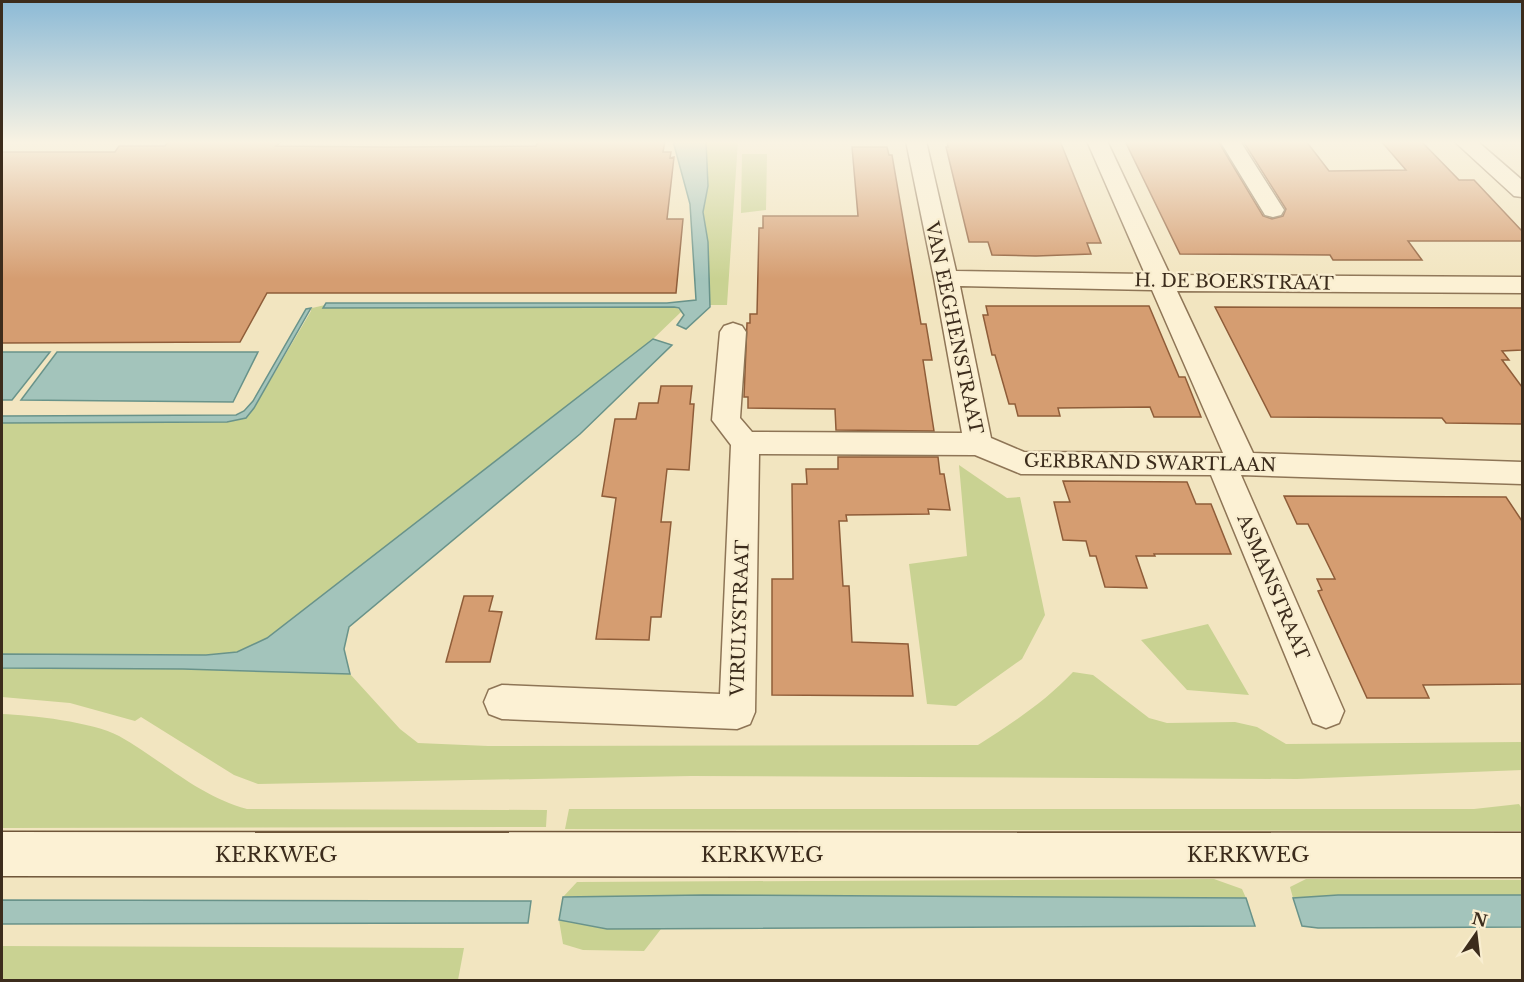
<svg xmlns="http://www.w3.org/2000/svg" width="1524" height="982" font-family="'Libre Baskerville',serif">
<rect width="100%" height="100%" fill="#f2e5c0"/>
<path fill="#c9d292" d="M 706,141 L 738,141 L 727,305 L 710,305 L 708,242 L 703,212 L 708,186 Z
M 742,154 L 767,154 L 766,210 L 741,213 Z
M 325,305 L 324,308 L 674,307 L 682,311 L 653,339 L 267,638 L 237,652 L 206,655 L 2,654 L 2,423 L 227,422 L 245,418 L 254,408 L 311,311 L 311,309 L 308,309 Z
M 959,465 L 1007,498 L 1020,497 L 1045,615 L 1022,659 L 956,706 L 927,704 L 909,564 L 967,556 Z
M 1208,624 L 1249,695 L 1187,690 L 1141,640 Z
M 2,668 L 183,669 L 350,674 L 400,729 L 418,743 L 488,746 L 978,745 C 1012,723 1045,702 1073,672 L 1093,675 L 1149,718 L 1167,723 L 1235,722 L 1257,727 L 1286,744 L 1522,742 L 1522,770 L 1297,779 L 691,776 L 258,784 L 234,775 L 141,717 L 135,721 L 70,703 L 2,697 Z
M 2,714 C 31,715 93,722 119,736 C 162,760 198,796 247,809 L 547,810 L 546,827 L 2,828 Z
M 1519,804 L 1522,809 L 1522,831 L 565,829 L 569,809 L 1474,809 Z
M 1214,879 L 1242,889 L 1246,898 L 703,895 L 563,897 L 577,882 Z
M 1306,879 L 1522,880 L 1522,895 L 1338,895 L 1293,898 L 1290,887 Z
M 559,920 L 606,929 L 661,929 L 644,951 L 583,950 L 563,944 Z
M 2,946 L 464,948 L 458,980 L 2,980 Z"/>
<path fill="#a3c4bb" stroke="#69938a" stroke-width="1.5" d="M 673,141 L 706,141 L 708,186 L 703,212 L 708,242 L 710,307 L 686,329 L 677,325 L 684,315 L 679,308 L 674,307 L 323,308 L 326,303 L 667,303 L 696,300 L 690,204 Z
M 311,308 L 254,408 L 246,418 L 227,422 L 2,423 L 2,416 L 236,415 L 244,411 L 253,401 L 306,309 Z
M 653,339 L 672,345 L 580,434 L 349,627 L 344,649 L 350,674 L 183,669 L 2,668 L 2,654 L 206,655 L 237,652 L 267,638 Z
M 2,352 L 50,352 L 12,400 L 2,400 Z
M 57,352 L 258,352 L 233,402 L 21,400 Z
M 703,895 L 1246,898 L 1255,926 L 607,929 L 559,920 L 563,897 Z
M 1338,895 L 1522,895 L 1522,927 L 1318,928 L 1302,926 L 1293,898 Z
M 2,900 L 531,901 L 528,923 L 2,924 Z"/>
<path fill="#d59d71" stroke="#8f5d39" stroke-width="1.5" d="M 169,141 L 282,141 L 276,146 L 389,147 L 536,146 L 538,141 L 665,141 L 663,152 L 671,152 L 670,158 L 674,157 L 667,219 L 683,219 L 676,293 L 267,293 L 240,342 L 2,343 L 2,152 L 115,152 L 119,146 L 165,146 Z
M 947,141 L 1060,141 L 1101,243 L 1087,243 L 1091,254 L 1036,256 L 992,255 L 988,242 L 969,242 L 946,147 L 948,147 Z
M 1125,141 L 1218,141 L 1263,216 L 1272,219 L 1283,216 L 1286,209 L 1243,141 L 1306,141 L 1329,171 L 1406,170 L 1381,141 L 1421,141 L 1459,180 L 1474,180 L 1522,231 L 1522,241 L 1408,241 L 1422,260 L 1333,260 L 1330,255 L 1180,254 Z
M 852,147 L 887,147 L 889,155 L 892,155 L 921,324 L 926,324 L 932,360 L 923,360 L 934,431 L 836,430 L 835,409 L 748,408 L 748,397 L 744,397 L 747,323 L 750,323 L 750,314 L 757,314 L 759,228 L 763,228 L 763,216 L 858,216 Z
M 986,306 L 1149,306 L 1179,377 L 1185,377 L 1201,417 L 1154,417 L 1150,407 L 1058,408 L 1060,416 L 1018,416 L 1015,404 L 1009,404 L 995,355 L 992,355 L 983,315 L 988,315 Z
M 1215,307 L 1522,308 L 1522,350 L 1502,351 L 1509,360 L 1502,360 L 1522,387 L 1522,424 L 1446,423 L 1442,418 L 1271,417 Z
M 661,386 L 692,386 L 690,404 L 694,404 L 689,470 L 667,469 L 661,522 L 671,522 L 661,617 L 651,617 L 649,640 L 596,639 L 616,498 L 602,496 L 615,419 L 636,419 L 639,403 L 658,403 Z
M 838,457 L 938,457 L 940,474 L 944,474 L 950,510 L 928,509 L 929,514 L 846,515 L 847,521 L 839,521 L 843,586 L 849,586 L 852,642 L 908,644 L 913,696 L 772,695 L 772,579 L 793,579 L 792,484 L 807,484 L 806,469 L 838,469 Z
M 1063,481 L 1187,482 L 1196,504 L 1211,504 L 1231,554 L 1154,554 L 1155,556 L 1136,556 L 1147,588 L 1105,587 L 1096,556 L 1090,556 L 1086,541 L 1063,540 L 1054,502 L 1070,502 Z
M 1284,496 L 1506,497 L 1522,521 L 1522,684 L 1423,685 L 1429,698 L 1367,698 L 1318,591 L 1322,590 L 1317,579 L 1335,579 L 1308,524 L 1297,524 Z
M 464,596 L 493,596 L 489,611 L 502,612 L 490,662 L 446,662 Z"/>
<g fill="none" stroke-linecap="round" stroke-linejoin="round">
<g stroke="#8e7556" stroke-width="3">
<path id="street" d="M 906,141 L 926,141 L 956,271 L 1145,274 L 1087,141 L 1107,141 L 1170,275 L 1522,277 L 1522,293 L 1177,291 L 1253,453 L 1522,462 L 1522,484 L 1241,475 L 1344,711 L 1339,723 L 1326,728 L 1313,723 L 1211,475 L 1021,474 L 975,455 L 759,454 L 755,712 L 750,724 L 737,729 L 502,719 L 489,714 L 484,702 L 489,690 L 502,685 L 720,694 L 731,445 L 712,420 L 720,332 L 724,326 L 733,323 L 742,326 L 746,332 L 740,418 L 752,432 L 962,433 L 934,278 ZM 960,286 L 1152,290 L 1223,453 L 1024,452 L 991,438 Z
M 1220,141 L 1240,141 L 1284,210 L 1281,215 L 1273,217 L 1265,215 Z
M 1454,141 L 1477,141 L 1522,180 L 1522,197 L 1514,196 Z"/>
</g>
<g stroke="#6f5639" stroke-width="3">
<path id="secondary" d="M 2,832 L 1522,833 L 1522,877 L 2,876 Z"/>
</g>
<use href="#street" fill="#fcf1d4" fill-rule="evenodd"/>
<use href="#secondary" fill="#fcf1d4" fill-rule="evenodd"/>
</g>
<linearGradient id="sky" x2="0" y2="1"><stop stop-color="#8cbad6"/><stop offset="0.51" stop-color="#f9f3e3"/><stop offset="1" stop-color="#f9f3e3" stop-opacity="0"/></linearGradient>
<rect width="1524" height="279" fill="url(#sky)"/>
<g text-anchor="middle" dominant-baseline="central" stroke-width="4.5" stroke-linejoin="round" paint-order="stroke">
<g font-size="18" fill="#3c2c1c" stroke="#f9eed0">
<text transform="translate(1234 282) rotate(1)">H. DE BOERSTRAAT</text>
<text transform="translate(954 328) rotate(78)">VAN EEGHENSTRAAT</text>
<text transform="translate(1150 463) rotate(1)">GERBRAND SWARTLAAN</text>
<text transform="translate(1273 587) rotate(67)">ASMANSTRAAT</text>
<text transform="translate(740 618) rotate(-88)">VIRULYSTRAAT</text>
</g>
<g font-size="21" fill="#3c2c1c" stroke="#f9eed0">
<text x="276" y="855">KERKWEG</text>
<text x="762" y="855">KERKWEG</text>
<text x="1248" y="855">KERKWEG</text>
</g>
</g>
<rect width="1524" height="982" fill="none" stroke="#3c2c1c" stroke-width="6"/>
<g transform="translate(1476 934) rotate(14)" stroke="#f9eed0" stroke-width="4.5" paint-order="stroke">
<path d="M0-4.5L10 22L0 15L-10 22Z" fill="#3c2c1c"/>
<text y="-9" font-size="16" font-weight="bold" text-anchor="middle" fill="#3c2c1c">N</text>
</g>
</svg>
